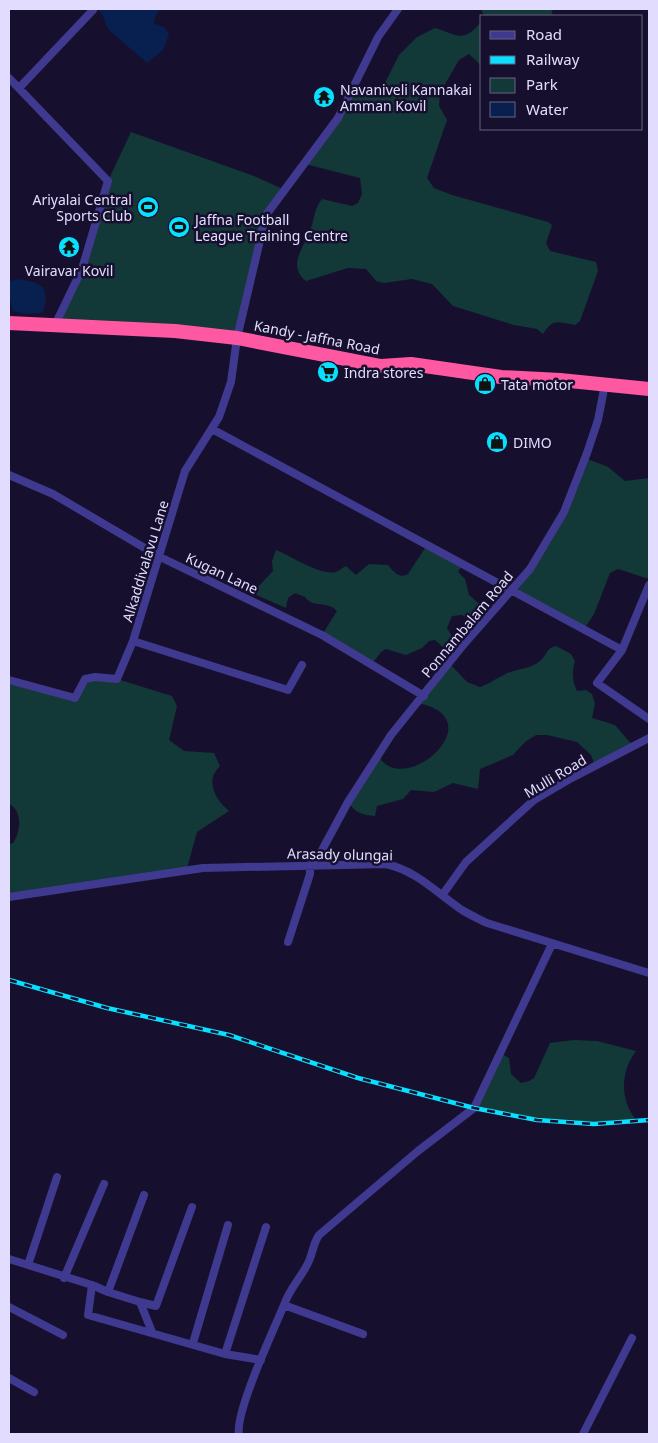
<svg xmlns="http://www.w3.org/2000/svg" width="658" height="1443" font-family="'Noto Sans',sans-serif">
<rect width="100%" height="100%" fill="#16102e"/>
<path fill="#133838" d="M 481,9 L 553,9 L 551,16 L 484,16 Z
M 482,21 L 482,66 L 469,54 L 459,60 L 440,93 L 439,106 L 447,120 L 427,178 L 434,188 L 452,195 L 548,222 L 552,225 L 546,243 L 550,251 L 596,262 L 598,271 L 580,321 L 575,325 C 558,322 553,318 543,334 L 537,329 L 514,325 L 453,306 L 432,284 L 412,279 L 384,283 L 376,281 L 366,269 L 348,268 L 306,281 C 286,265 305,247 311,228 C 314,219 315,206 322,199 L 352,206 L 358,203 L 362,194 L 360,178 L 305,164 L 356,84 L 375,95 L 379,95 L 399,55 L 417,37 L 435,28 C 458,35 463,44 482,21 Z
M 131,132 L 254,176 L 285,190 L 266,215 L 237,338 L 55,325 L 82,269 L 108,181 Z
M 585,458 L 608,467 L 625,481 L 649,478 L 649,579 L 618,569 L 610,573 L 594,614 L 584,629 L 512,589 L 564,512 Z
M 427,545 L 463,564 L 458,572 L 465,579 L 469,595 L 490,613 L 477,628 L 462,615 L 452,616 L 447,628 L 452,636 L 464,644 L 454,657 L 435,640 L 429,641 L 422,648 L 406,655 L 386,649 L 381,652 L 372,664 L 322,635 L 337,611 C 327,600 313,609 305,597 L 295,593 L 288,598 L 286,608 L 252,593 L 273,571 L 272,561 L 276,550 C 291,556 321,576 336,572 C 339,571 343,567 346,566 L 356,575 L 369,564 L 388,565 C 394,572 399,579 408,574 Z
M 556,646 L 571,654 L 575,661 C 572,671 572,681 577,691 L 586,690 L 592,694 L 595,704 L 592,718 L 615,725 L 633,746 L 595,766 L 591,755 L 577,742 L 547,735 L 536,735 L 525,742 L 513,755 L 480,769 L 478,789 L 453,783 L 434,792 L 411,790 L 403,799 L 377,806 L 375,816 C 363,815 355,813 348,802 L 378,755 C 402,801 496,719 418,703 L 449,663 L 467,682 L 480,687 C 489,684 495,679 504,675 C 515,668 530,670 540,661 C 547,655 546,648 556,646 Z
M 85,679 L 117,679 L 172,696 L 177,706 L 169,740 L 184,751 L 214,753 L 220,766 C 204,781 216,800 229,811 L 197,832 L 186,872 L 9,897 L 9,844 L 13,843 C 21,831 23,811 9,804 L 9,680 L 74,698 Z
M 574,1040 L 597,1041 L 636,1051 C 620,1072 620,1100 636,1120 C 575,1125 533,1119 474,1108 L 500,1053 L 509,1058 L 511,1074 L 521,1083 L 529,1081 L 534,1078 L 550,1043 Z"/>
<path fill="#08204f" d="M 97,9 L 160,9 L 155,17 L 154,24 L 164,27 L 169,34 L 163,50 L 147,63 L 108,29 L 102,14 Z
M 19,279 L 33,282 L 43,287 C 47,295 47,306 41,313 L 24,314 L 13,311 L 9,295 L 10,281 Z"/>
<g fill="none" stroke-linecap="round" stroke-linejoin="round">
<path stroke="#3f398f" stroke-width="8" d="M 9,78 L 108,181 L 82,269 L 55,325
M 19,88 L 93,10
M 212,429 L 622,650 L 597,683 L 649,719
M 9,475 L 53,494 L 160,557 L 322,635 L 424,696
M 133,641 L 288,690 L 302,665
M 622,650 L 649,585
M 9,680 L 75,698 L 85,679 L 95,677 L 117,679 L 133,641 L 185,471 L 219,417 L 231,382 L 237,338 L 266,215 L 338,118 L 378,37 L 398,9
M 314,865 L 348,802 L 391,735 L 464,644 L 530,569 L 564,512 L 587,453 L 598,420 L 605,384
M 443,894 L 466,862 L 534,800 L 568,780 L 649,738
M 9,897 L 203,868 L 386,864 C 417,871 437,893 462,910 C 470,915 479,919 487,923 L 649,973
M 288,942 L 310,874 L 310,865
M 9,1259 L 92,1285 L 88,1315 L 225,1354 L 261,1360
M 28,1265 L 57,1177
M 64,1278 L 104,1184
M 92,1285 L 108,1292 L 144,1195
M 108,1292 L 140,1302 L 152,1332
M 140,1302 L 156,1306 L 192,1207
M 9,1307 L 63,1335
M 363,1334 L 284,1305 C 290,1287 302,1277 309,1261 C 313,1252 313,1244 319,1235 L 418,1151 L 474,1108 L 552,944
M 193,1343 L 228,1225
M 225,1354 L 266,1227
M 9,1378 L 34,1392
M 239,1434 C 235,1412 274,1329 284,1305
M 583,1434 L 632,1338"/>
<path stroke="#ff58a3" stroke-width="14" d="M 9,323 L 175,331 L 237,338 L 381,366 L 411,364 L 501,377 L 560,380 L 649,389"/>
<g stroke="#09dfff" stroke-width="4.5">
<path id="rail" d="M 9,980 L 107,1008 L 229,1035 L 358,1078 L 474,1108 L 537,1120 L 594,1124 L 649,1120"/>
</g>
<use href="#rail" stroke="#16102e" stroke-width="2.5" stroke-dasharray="8" stroke-linecap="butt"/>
</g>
<defs>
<g id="temple-disc" transform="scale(1.125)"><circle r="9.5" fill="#09dfff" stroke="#16102e"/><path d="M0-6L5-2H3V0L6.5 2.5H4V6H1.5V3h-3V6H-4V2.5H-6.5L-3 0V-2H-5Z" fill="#111"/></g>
<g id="stadium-disc" transform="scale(1.125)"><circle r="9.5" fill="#09dfff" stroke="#16102e"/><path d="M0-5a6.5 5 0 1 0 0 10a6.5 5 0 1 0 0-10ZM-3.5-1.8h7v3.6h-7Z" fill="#111"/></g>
<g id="supermarket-disc" transform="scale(1.125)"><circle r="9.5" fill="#09dfff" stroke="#16102e"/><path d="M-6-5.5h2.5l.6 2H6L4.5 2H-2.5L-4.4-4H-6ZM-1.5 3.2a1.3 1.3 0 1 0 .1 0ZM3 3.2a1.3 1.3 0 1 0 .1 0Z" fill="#111"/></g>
<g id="shop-disc" transform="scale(1.125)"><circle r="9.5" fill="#09dfff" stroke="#16102e"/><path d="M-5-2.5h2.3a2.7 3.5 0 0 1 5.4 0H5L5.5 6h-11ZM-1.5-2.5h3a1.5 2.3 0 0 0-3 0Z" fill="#111"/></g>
</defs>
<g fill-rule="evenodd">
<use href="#temple-disc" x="324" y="97"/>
<use href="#stadium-disc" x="148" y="207"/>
<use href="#stadium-disc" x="179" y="227"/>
<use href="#temple-disc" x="69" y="247"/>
<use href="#supermarket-disc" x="328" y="372"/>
<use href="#shop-disc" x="485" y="384"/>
<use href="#shop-disc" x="497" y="442"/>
</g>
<g text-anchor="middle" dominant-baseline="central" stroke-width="5" stroke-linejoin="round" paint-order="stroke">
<g font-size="14" fill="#e2ddff" stroke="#16102e" text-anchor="start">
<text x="340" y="89">Navaniveli Kannakai<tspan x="340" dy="16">Amman Kovil</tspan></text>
<text x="132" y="199" text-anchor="end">Ariyalai Central<tspan x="132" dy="16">Sports Club</tspan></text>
<text x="195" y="219">Jaffna Football<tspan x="195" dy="16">League Training Centre</tspan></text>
<text x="69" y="270" text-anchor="middle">Vairavar Kovil</text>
<text x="344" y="372">Indra stores</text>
<text x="501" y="384">Tata motor</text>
<text x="513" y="442">DIMO</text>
</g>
<g font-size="14" fill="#e2ddff" stroke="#16102e">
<text transform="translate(317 337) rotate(11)">Kandy - Jaffna Road</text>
<text transform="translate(145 561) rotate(-73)">Alkaddivalavu Lane</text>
<text transform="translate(222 573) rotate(25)">Kugan Lane</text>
<text transform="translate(467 624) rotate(-50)">Ponnambalam Road</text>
<text transform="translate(555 776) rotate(-31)">Mulli Road</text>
<text transform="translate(340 854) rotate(1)">Arasady olungai</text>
</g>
</g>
<rect width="658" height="1443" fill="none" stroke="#e2ddff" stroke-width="20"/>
<rect x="480" y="15" width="162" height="115" fill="#16102e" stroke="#686282"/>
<rect x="490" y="31" width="25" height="8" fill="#3f398f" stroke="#686282"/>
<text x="526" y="40" font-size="15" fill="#e2ddff">Road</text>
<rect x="490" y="56" width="25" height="8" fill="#09dfff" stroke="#686282"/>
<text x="526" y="65" font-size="15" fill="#e2ddff">Railway</text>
<rect x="490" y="78" width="25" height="15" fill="#133838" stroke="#686282"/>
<text x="526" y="90" font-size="15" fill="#e2ddff">Park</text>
<rect x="490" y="102" width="25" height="15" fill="#08204f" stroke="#686282"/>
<text x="526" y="115" font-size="15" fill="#e2ddff">Water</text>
</svg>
